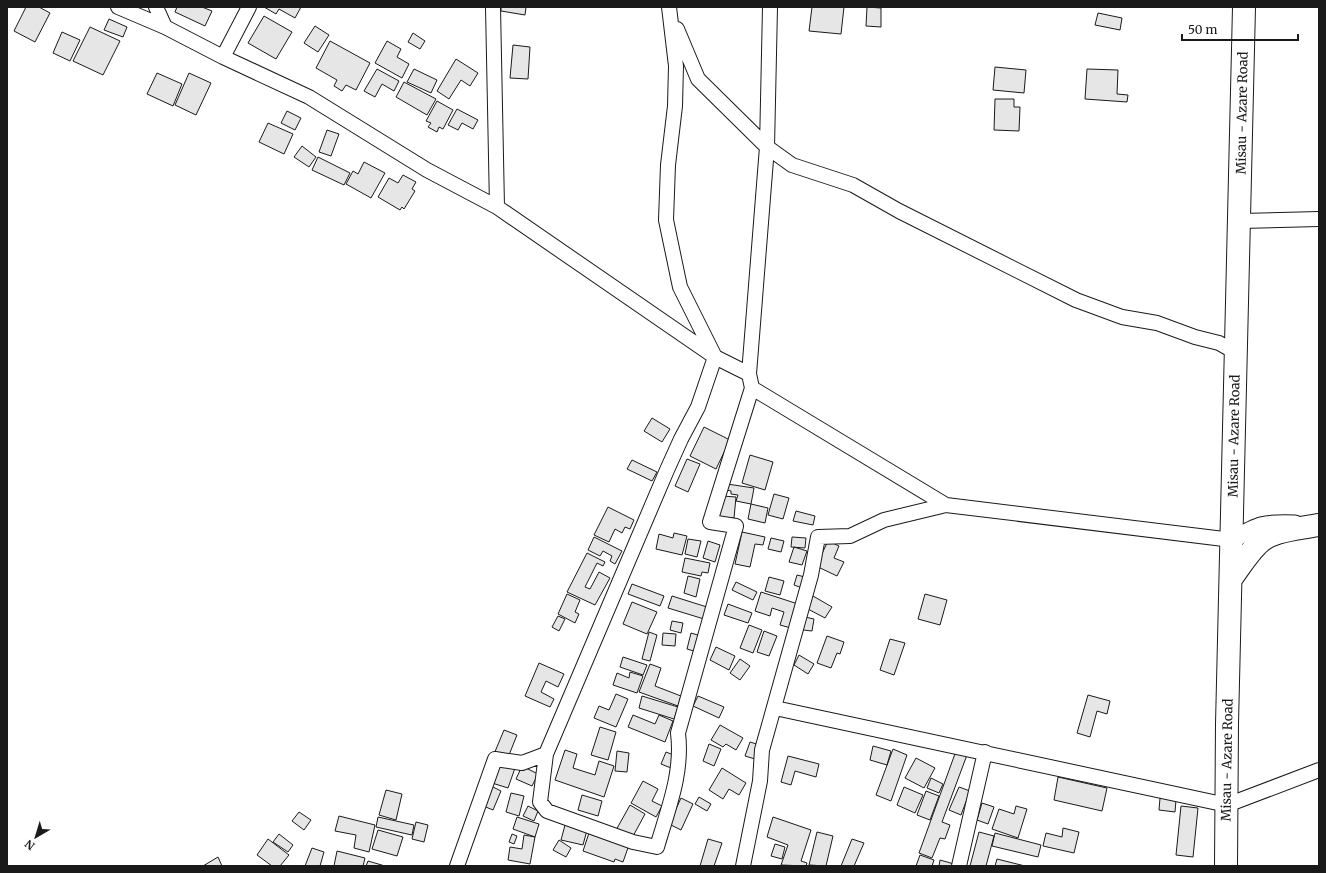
<svg xmlns="http://www.w3.org/2000/svg" width="1326" height="873" font-family="Merriweather,serif">
<rect width="100%" height="100%" fill="#fff"/>
<path fill="#e6e6e6" stroke="#1a1a1a" d="M 26,7 L 39,7 L 50,13 L 35,42 L 14,31 Z
M 177,7 L 202,7 L 212,11 L 205,26 L 175,12 Z
M 264,7 L 301,7 L 295,18 L 279,9 L 276,14 Z
M 501,7 L 526,7 L 525,15 L 501,11 Z
M 812,7 L 844,7 L 841,34 L 809,31 Z
M 867,7 L 881,8 L 881,27 L 866,26 Z
M 1098,13 L 1122,18 L 1120,30 L 1095,25 Z
M 264,16 L 292,32 L 276,59 L 248,43 Z
M 109,19 L 127,27 L 123,37 L 104,30 Z
M 315,26 L 329,35 L 318,52 L 304,43 Z
M 90,27 L 120,41 L 103,75 L 73,61 Z
M 62,32 L 80,40 L 70,61 L 53,53 Z
M 413,33 L 425,41 L 420,49 L 408,42 Z
M 330,41 L 370,63 L 356,90 L 346,85 L 342,91 L 334,86 L 337,80 L 316,68 Z
M 387,41 L 401,49 L 397,57 L 409,64 L 402,78 L 375,63 Z
M 513,45 L 530,47 L 528,79 L 510,78 Z
M 456,59 L 478,73 L 470,86 L 461,80 L 449,99 L 437,91 Z
M 995,67 L 1026,70 L 1024,93 L 993,90 Z
M 377,69 L 399,81 L 394,91 L 382,84 L 375,97 L 364,91 Z
M 414,69 L 437,80 L 431,93 L 407,82 Z
M 1087,69 L 1118,70 L 1117,94 L 1128,95 L 1127,102 L 1085,99 Z
M 157,73 L 182,84 L 173,106 L 147,94 Z
M 189,73 L 211,83 L 196,115 L 175,105 Z
M 404,82 L 436,99 L 427,115 L 396,97 Z
M 995,99 L 1014,99 L 1014,107 L 1020,107 L 1019,131 L 994,130 Z
M 437,101 L 453,110 L 443,129 L 439,127 L 437,132 L 428,127 L 431,123 L 426,121 Z
M 457,109 L 478,120 L 473,129 L 462,123 L 458,130 L 448,125 Z
M 287,111 L 301,118 L 295,130 L 281,123 Z
M 268,123 L 293,134 L 284,154 L 259,142 Z
M 327,130 L 339,134 L 331,156 L 319,152 Z
M 302,146 L 316,157 L 309,167 L 294,157 Z
M 318,157 L 350,173 L 344,185 L 312,170 Z
M 364,162 L 385,173 L 371,198 L 346,184 L 353,171 L 358,174 Z
M 403,175 L 416,182 L 412,189 L 415,191 L 404,209 L 402,207 L 400,210 L 378,197 L 389,178 L 398,183 Z
M 652,418 L 670,429 L 662,442 L 644,431 Z
M 704,427 L 730,440 L 716,469 L 690,456 Z
M 750,455 L 773,462 L 765,490 L 742,483 Z
M 687,459 L 700,464 L 688,492 L 675,486 Z
M 632,460 L 657,472 L 652,481 L 627,469 Z
M 727,484 L 754,488 L 751,504 L 736,501 L 738,495 L 731,494 L 731,491 L 726,490 Z
M 774,494 L 789,498 L 783,519 L 768,515 Z
M 722,496 L 736,497 L 734,518 L 719,517 Z
M 751,504 L 768,508 L 765,523 L 748,519 Z
M 608,507 L 634,520 L 630,529 L 625,527 L 622,533 L 615,529 L 609,542 L 594,535 Z
M 796,511 L 815,516 L 813,525 L 793,521 Z
M 742,532 L 765,537 L 763,545 L 755,544 L 750,567 L 735,564 Z
M 674,533 L 687,536 L 682,555 L 656,549 L 659,534 L 673,538 Z
M 594,537 L 622,551 L 615,564 L 610,561 L 612,556 L 603,551 L 600,556 L 588,550 Z
M 792,537 L 806,538 L 805,548 L 791,547 Z
M 771,538 L 784,541 L 781,552 L 768,549 Z
M 688,539 L 701,541 L 697,557 L 685,554 Z
M 708,541 L 720,545 L 715,562 L 703,558 Z
M 828,541 L 839,546 L 834,558 L 844,562 L 837,576 L 816,566 Z
M 794,547 L 807,551 L 802,565 L 789,562 Z
M 587,553 L 605,562 L 603,566 L 597,563 L 585,587 L 590,589 L 599,572 L 610,578 L 595,605 L 567,592 Z
M 685,558 L 710,563 L 708,573 L 702,572 L 701,576 L 682,572 Z
M 797,575 L 805,577 L 802,588 L 794,585 Z
M 688,576 L 700,579 L 696,597 L 684,593 Z
M 769,577 L 784,581 L 780,595 L 765,591 Z
M 736,582 L 757,592 L 753,600 L 732,590 Z
M 632,584 L 664,596 L 660,606 L 628,594 Z
M 761,592 L 798,604 L 791,628 L 780,625 L 784,612 L 772,608 L 770,616 L 755,611 Z
M 567,594 L 580,600 L 575,612 L 579,614 L 575,623 L 558,614 Z
M 925,594 L 947,600 L 940,625 L 918,619 Z
M 672,596 L 707,607 L 704,619 L 668,608 Z
M 813,596 L 832,607 L 825,618 L 806,608 Z
M 632,602 L 657,612 L 647,634 L 623,624 Z
M 728,604 L 752,613 L 748,623 L 724,615 Z
M 558,616 L 565,619 L 559,631 L 552,627 Z
M 805,617 L 814,619 L 812,631 L 803,630 Z
M 672,621 L 683,623 L 681,633 L 670,630 Z
M 749,625 L 762,630 L 753,653 L 740,648 Z
M 764,631 L 777,636 L 769,656 L 757,652 Z
M 649,632 L 657,635 L 650,661 L 642,659 Z
M 663,633 L 676,634 L 675,646 L 662,645 Z
M 691,633 L 701,636 L 697,652 L 687,649 Z
M 827,636 L 844,642 L 840,654 L 837,653 L 831,668 L 817,663 Z
M 890,639 L 905,643 L 894,675 L 880,670 Z
M 716,647 L 735,656 L 729,670 L 710,660 Z
M 799,655 L 814,664 L 808,674 L 794,665 Z
M 623,657 L 647,665 L 643,675 L 620,667 Z
M 740,659 L 750,666 L 740,680 L 730,673 Z
M 539,663 L 564,674 L 558,687 L 546,681 L 541,692 L 554,699 L 550,707 L 525,696 Z
M 650,664 L 661,668 L 655,686 L 681,696 L 678,706 L 639,692 Z
M 630,672 L 643,676 L 637,693 L 613,685 L 617,673 L 629,678 Z
M 616,694 L 628,699 L 616,727 L 594,718 L 599,706 L 609,710 Z
M 1088,695 L 1110,701 L 1107,714 L 1097,711 L 1090,737 L 1077,733 Z
M 642,696 L 678,707 L 674,719 L 639,708 Z
M 698,696 L 724,707 L 719,718 L 693,706 Z
M 633,715 L 655,724 L 659,715 L 673,721 L 665,742 L 628,727 Z
M 720,725 L 743,738 L 736,750 L 726,744 L 723,747 L 711,740 Z
M 600,727 L 616,732 L 608,760 L 591,755 Z
M 504,730 L 517,735 L 507,760 L 494,754 Z
M 750,742 L 760,745 L 755,759 L 745,756 Z
M 709,744 L 721,749 L 714,766 L 703,761 Z
M 873,746 L 891,751 L 887,765 L 870,760 Z
M 893,749 L 907,755 L 891,801 L 876,795 Z
M 565,750 L 577,754 L 573,768 L 595,775 L 599,761 L 614,766 L 604,797 L 555,780 Z
M 617,751 L 629,753 L 627,772 L 615,771 Z
M 956,751 L 967,755 L 942,822 L 950,825 L 945,839 L 940,838 L 932,858 L 919,853 Z
M 666,752 L 676,756 L 671,768 L 661,764 Z
M 788,756 L 819,764 L 816,777 L 795,771 L 791,785 L 781,782 Z
M 916,758 L 935,768 L 924,788 L 905,778 Z
M 499,762 L 515,768 L 508,788 L 492,783 Z
M 522,766 L 538,774 L 532,786 L 516,779 Z
M 722,768 L 746,783 L 739,795 L 729,789 L 723,799 L 709,790 Z
M 1058,777 L 1107,788 L 1102,811 L 1054,800 Z
M 931,778 L 943,784 L 939,793 L 927,788 Z
M 643,781 L 658,789 L 652,801 L 662,806 L 656,817 L 631,803 Z
M 489,785 L 501,791 L 493,810 L 481,805 Z
M 904,787 L 923,795 L 915,813 L 897,805 Z
M 959,787 L 970,791 L 961,815 L 949,810 Z
M 386,790 L 402,794 L 396,820 L 379,815 Z
M 926,791 L 939,796 L 930,820 L 917,815 Z
M 511,793 L 524,796 L 519,816 L 506,812 Z
M 582,795 L 602,801 L 598,816 L 578,810 Z
M 699,797 L 711,804 L 707,811 L 695,804 Z
M 681,798 L 693,804 L 681,830 L 669,824 Z
M 1160,798 L 1176,800 L 1175,812 L 1159,810 Z
M 982,803 L 994,807 L 988,824 L 977,820 Z
M 630,805 L 645,814 L 631,840 L 615,832 Z
M 528,806 L 538,811 L 534,821 L 523,816 Z
M 1016,806 L 1027,809 L 1018,838 L 992,829 L 999,809 L 1014,814 Z
M 1181,806 L 1198,808 L 1193,857 L 1176,855 Z
M 299,812 L 311,820 L 304,830 L 292,821 Z
M 339,816 L 375,825 L 369,852 L 354,848 L 356,835 L 335,831 Z
M 378,817 L 414,825 L 412,835 L 376,827 Z
M 517,817 L 539,824 L 535,837 L 513,829 Z
M 773,817 L 811,830 L 801,861 L 807,863 L 806,866 L 781,865 L 788,845 L 767,837 Z
M 416,822 L 428,825 L 424,842 L 412,839 Z
M 565,825 L 587,830 L 583,845 L 561,840 Z
M 1063,828 L 1079,832 L 1074,853 L 1043,846 L 1046,833 L 1062,837 Z
M 378,830 L 403,837 L 397,856 L 372,849 Z
M 590,830 L 629,845 L 623,862 L 615,859 L 614,862 L 583,851 Z
M 817,832 L 833,836 L 826,866 L 809,865 Z
M 979,832 L 994,836 L 986,866 L 970,866 Z
M 995,833 L 1041,845 L 1038,857 L 992,846 Z
M 279,834 L 293,845 L 288,852 L 273,842 Z
M 512,834 L 517,836 L 514,844 L 509,842 Z
M 524,835 L 535,837 L 530,864 L 508,860 L 510,847 L 522,849 Z
M 268,839 L 289,855 L 280,866 L 272,866 L 257,855 Z
M 708,839 L 722,843 L 714,866 L 700,866 Z
M 852,839 L 864,843 L 854,866 L 841,866 Z
M 559,840 L 571,848 L 566,857 L 553,850 Z
M 775,844 L 785,847 L 782,859 L 771,856 Z
M 312,848 L 324,852 L 320,866 L 305,866 Z
M 337,851 L 365,858 L 363,866 L 334,866 Z
M 920,855 L 934,860 L 932,866 L 916,866 Z
M 218,857 L 222,866 L 203,866 Z
M 997,859 L 1025,866 L 995,866 Z
M 940,860 L 954,864 L 954,866 L 939,866 Z
M 368,861 L 385,866 L 366,866 Z"/>
<g fill="none" stroke-linecap="round" stroke-linejoin="round">
<g stroke="#1a1a1a" stroke-width="16">
<path id="minor" d="M 118,7 L 165,27 L 223,57 L 309,97 L 427,170 L 497,207 L 715,357 L 749,374 L 752,388
M 156,7 L 165,27
M 493,7 L 497,207
M 669,7 L 676,66 L 675,106 L 668,165 L 666,220 L 680,287 L 715,357 L 698,407 L 681,439 L 667,470 L 546,754 L 540,802 L 547,811 L 633,842 L 657,847 C 668,809 683,773 678,733 L 736,526 L 710,522 L 752,388 L 946,505 L 1232,540
M 677,29 L 698,79 L 767,147 L 792,165 L 853,185 L 899,211 L 1076,300 L 1122,317 L 1157,323 L 1195,337 L 1219,343 L 1235,352
M 223,57 L 249,7
M 1240,221 L 1319,219
M 749,374 L 767,147 L 770,7
M 775,708 L 1227,805 L 1319,770
M 457,866 L 495,759 L 522,763 L 546,754
M 743,866 L 760,781 L 762,750 L 811,575 L 818,537 L 850,536 L 884,520 L 946,505
M 959,866 L 985,752"/>
</g>
<g stroke="#1a1a1a" stroke-width="19">
<path id="tertiary" d="M 1232,540 C 1260,524 1263,523 1295,524"/>
</g>
<g stroke="#1a1a1a" stroke-width="24">
<path id="primary" d="M 1231,579 C 1239,568 1247,555 1257,545 C 1270,530 1299,529 1318,525
M 1226,866 L 1227,724 L 1244,7"/>
</g>
<use href="#minor" stroke="#fff" stroke-width="14"/>
<use href="#tertiary" stroke="#fff" stroke-width="17"/>
<use href="#primary" stroke="#fff" stroke-width="22"/>
</g>
<g text-anchor="middle" dominant-baseline="central" stroke-width="3" stroke-linejoin="round" paint-order="stroke">
<g font-size="13" fill="#1a1a1a" stroke="#fff">
<text transform="translate(1242 113) rotate(-89)">Misau - Azare Road</text>
<text transform="translate(1234 436) rotate(-89)">Misau - Azare Road</text>
<text transform="translate(1227 760) rotate(-89)">Misau - Azare Road</text>
</g>
</g>
<rect width="1326" height="873" fill="none" stroke="#1a1a1a" stroke-width="16"/>
<g transform="translate(36 837) rotate(218)" stroke="#ffffff" stroke-width="3" paint-order="stroke">
<path d="M0-3L7 15L0 10L-7 15Z" fill="#1a1a1a"/>
<text y="-6" font-size="11" font-weight="bold" text-anchor="middle" fill="#1a1a1a">N</text>
</g>
<path d="M1182 34v6h116v-6" fill="none" stroke="#1a1a1a" stroke-width="2"/>
<text x="1188" y="34" font-size="12" fill="#1a1a1a" stroke="#ffffff" stroke-width="3" paint-order="stroke">50 m</text>
</svg>
